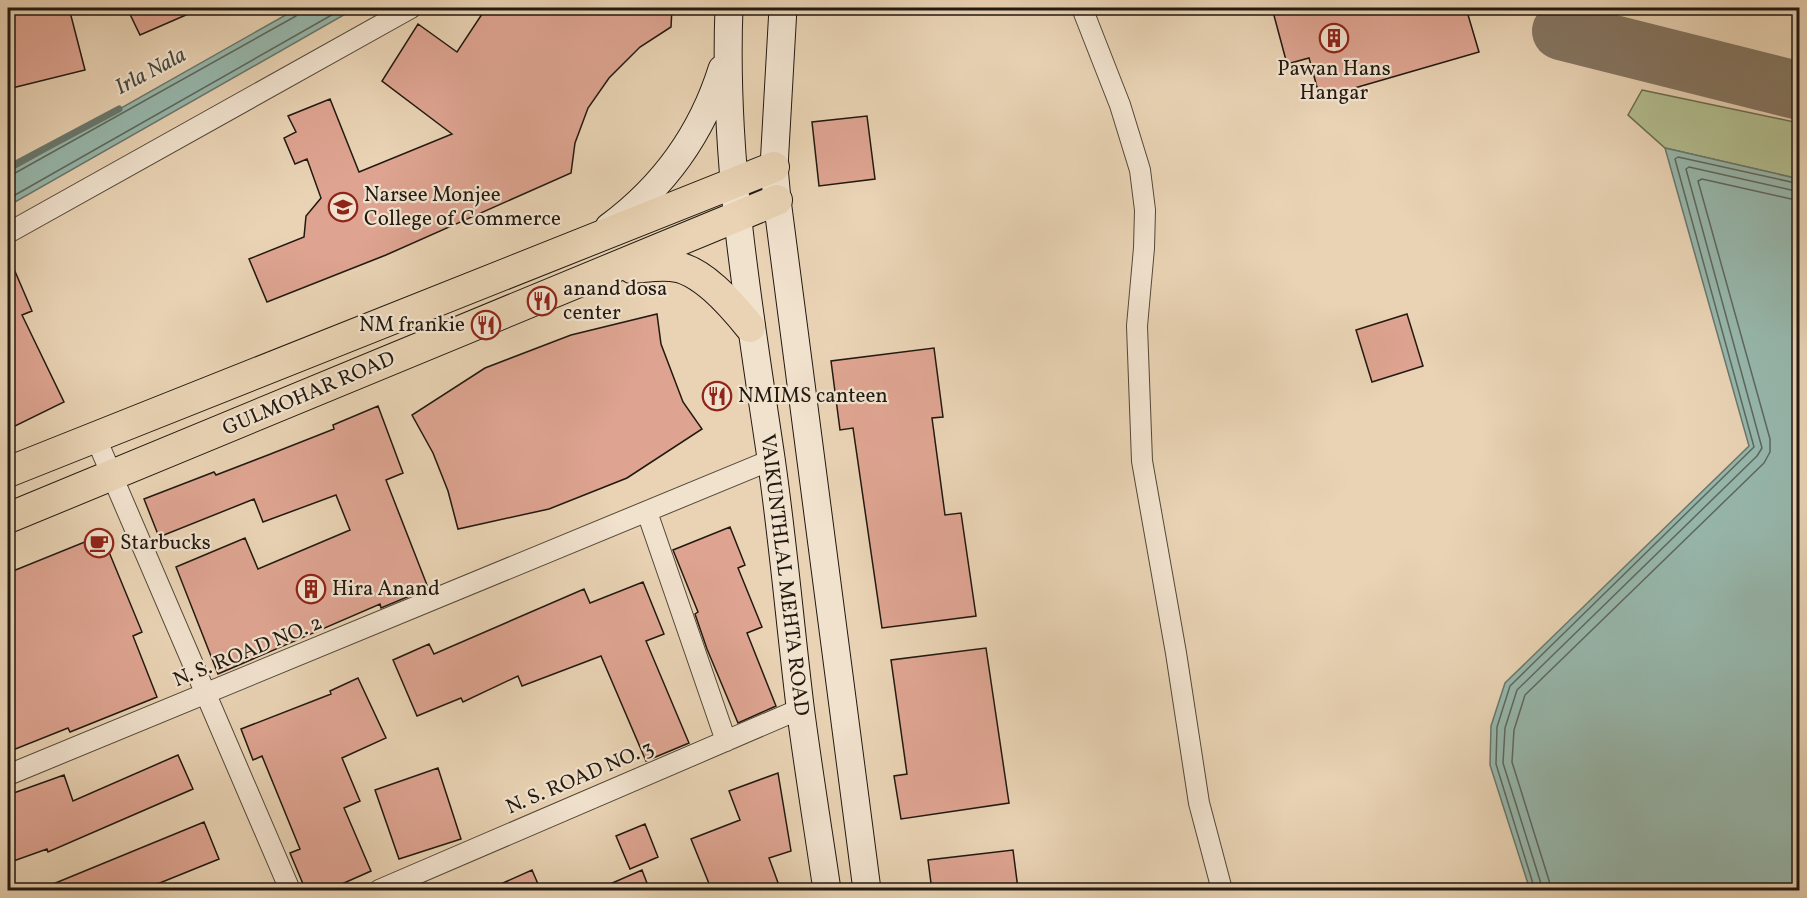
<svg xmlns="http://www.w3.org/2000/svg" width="1807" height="898" font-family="Vollkorn,serif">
<rect width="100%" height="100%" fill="#e9d3b4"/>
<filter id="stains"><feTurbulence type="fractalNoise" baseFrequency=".00333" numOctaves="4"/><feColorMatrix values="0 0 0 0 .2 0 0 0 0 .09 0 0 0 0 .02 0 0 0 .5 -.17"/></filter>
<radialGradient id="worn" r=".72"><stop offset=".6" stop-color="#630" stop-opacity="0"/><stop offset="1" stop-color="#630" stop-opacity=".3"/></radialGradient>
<path fill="#b2be90" stroke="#6a6c50" stroke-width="1.5" d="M 1642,90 L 1799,123 L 1799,179 L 1665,148 L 1628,115 Z"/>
<path fill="#97b8ad" stroke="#68786e" stroke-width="1.5" d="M 298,8 L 356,8 L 8,206 L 8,172 Z
M 1665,148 L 1799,179 L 1799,890 L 1530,890 L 1490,765 L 1491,726 L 1505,683 L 1749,446 Z"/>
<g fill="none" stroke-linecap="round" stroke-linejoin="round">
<path stroke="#5c685e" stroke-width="1.5" d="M 8,177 L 296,16 L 299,8
M 8,199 L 344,8
M 1535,890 L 1496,764 L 1497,727 L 1510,686 L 1754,447 L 1675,159 L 1678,157 L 1800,184
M 1543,890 L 1503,763 L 1505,728 L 1517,690 L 1757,456 L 1762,448 L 1686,169 L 1689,167 L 1800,192
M 1552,890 L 1512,762 L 1514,730 L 1525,695 L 1764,463 L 1770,452 L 1770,439 L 1698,181 L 1702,179 L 1800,201"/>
<path stroke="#68786e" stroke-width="7" d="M 8,168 L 119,109"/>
<path stroke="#857662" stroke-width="58" d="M 1561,31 L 1800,91"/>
</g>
<path fill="#dea491" stroke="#211910" stroke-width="1.5" d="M 8,8 L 69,8 L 85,70 L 8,89 Z
M 127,8 L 202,8 L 140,35 Z
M 486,8 L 672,8 L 671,27 L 640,47 L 609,78 L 588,108 L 575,143 L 571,173 L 386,255 L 267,302 L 249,259 L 304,237 L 306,216 L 321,198 L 307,159 L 295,164 L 284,138 L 296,132 L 288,116 L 330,99 L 359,172 L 452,134 L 382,81 L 418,24 L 457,52 Z
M 1272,8 L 1466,8 L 1479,52 L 1320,98 L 1309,58 L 1287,64 Z
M 867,116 L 875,179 L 819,186 L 812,122 Z
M 8,255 L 32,311 L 22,315 L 64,402 L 13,427 L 8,414 Z
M 657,314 L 661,344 L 683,402 L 702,429 L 627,478 L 549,509 L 458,529 L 448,491 L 433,453 L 412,415 L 485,368 L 571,335 Z
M 1407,314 L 1423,366 L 1372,382 L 1356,330 Z
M 934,348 L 943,417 L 932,418 L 945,515 L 961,513 L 976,616 L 882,628 L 853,428 L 840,430 L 831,361 Z
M 378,406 L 403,473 L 386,480 L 427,585 L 411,592 L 412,595 L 381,608 L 380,604 L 218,674 L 176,567 L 245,538 L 258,569 L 350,530 L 336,495 L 263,522 L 254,499 L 159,537 L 144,499 L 214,472 L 216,475 L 268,455 L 334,429 L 333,425 Z
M 730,527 L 745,565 L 738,568 L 762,627 L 747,633 L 776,706 L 738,723 L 707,649 L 695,614 L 698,612 L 673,550 Z
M 102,535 L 142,632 L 133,636 L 157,697 L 70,732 L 68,728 L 8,752 L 8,573 Z
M 643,582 L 664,634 L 646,641 L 689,743 L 646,761 L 601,656 L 522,686 L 518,676 L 463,702 L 461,698 L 417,716 L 393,660 L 429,644 L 434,654 L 584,589 L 590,603 Z
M 986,648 L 1009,803 L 901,819 L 894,776 L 907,774 L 891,660 Z
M 358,678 L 386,738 L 342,758 L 360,801 L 344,808 L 371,871 L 326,891 L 306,891 L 290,853 L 300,849 L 262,756 L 253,760 L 241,729 L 331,694 L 330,691 Z
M 178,755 L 193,789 L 48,852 L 47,849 L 8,863 L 8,795 L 64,775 L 73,801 Z
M 438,768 L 461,839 L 399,859 L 375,790 Z
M 778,773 L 791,851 L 769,858 L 781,891 L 712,891 L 691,839 L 740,820 L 729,791 Z
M 204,822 L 219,859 L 140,891 L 36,891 Z
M 645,824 L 658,857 L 630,869 L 616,836 Z
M 1013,850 L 1018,889 L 932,891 L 928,860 Z
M 532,870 L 541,891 L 485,891 Z
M 642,870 L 650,891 L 594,891 Z"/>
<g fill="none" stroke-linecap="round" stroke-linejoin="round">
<g stroke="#534839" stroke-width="22">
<path id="minor" d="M 1082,8 L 1120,105 L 1140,170 L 1145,210 L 1144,248 L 1137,326 L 1142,461 L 1176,653 L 1199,803 L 1222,890
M 8,233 L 411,8
M 95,436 L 290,890
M 647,512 L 726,741
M 8,775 L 771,460
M 379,890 L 800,709"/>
</g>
<g stroke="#211910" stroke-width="29">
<path id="secondary" d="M 729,8 C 723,160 749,309 771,458 C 783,541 790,624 800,706 C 808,768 818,829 827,890
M 783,8 L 774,167 L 777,200 L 867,890
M 609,227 C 663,187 702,133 722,69"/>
</g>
<g stroke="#211910" stroke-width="32">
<path id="primary" d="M 632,268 C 645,267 658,265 670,266 C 700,267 732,305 750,327
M 8,472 L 774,167
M 8,518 L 777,200"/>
</g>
<use href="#minor" stroke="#f1e2ce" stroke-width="20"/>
<use href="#secondary" stroke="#f1e2ce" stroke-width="27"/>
<use href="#primary" stroke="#e9d3b4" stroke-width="30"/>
</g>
<defs>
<g id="building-ring" transform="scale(1.5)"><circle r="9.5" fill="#f1e2ce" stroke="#8f2418" stroke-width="1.5"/><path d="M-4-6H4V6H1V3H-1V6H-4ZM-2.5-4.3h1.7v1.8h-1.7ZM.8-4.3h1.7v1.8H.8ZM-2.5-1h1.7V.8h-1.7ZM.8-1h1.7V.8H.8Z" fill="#8f2418"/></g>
<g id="university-ring" transform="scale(1.5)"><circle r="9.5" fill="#f1e2ce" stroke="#8f2418" stroke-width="1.5"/><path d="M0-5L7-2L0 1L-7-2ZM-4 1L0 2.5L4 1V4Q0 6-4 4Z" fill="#8f2418"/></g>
<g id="restaurant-ring" transform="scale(1.5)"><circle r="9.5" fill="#f1e2ce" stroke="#8f2418" stroke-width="1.5"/><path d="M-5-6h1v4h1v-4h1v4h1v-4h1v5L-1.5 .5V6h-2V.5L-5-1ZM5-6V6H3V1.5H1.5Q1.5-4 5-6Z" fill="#8f2418"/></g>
<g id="cafe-ring" transform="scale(1.5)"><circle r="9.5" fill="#f1e2ce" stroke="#8f2418" stroke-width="1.5"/><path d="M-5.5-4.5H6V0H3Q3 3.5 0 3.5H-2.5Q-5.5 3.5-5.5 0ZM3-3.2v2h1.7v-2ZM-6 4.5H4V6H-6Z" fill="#8f2418"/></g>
</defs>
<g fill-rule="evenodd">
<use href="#building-ring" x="1334" y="38"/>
<use href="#university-ring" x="343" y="207"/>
<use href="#restaurant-ring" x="542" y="301"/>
<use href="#restaurant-ring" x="486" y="325"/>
<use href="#restaurant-ring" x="717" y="396"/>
<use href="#cafe-ring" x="99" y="543"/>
<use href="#building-ring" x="311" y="589"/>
</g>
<g text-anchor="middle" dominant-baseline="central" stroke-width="4.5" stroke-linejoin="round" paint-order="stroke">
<g font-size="21" fill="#211910" stroke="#f1e2ce" text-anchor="start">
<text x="1334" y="69" text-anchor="middle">Pawan Hans<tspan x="1334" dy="24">Hangar</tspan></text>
<text x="364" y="195">Narsee Monjee<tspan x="364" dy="24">College of Commerce</tspan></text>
<text x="563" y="289">anand dosa<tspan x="563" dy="24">center</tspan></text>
<text x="465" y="325" text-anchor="end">NM frankie</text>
<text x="738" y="396">NMIMS canteen</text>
<text x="120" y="543">Starbucks</text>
<text x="332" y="589">Hira Anand</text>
</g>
<g font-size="21" fill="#211910" stroke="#f1e2ce">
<text transform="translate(309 394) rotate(-23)">GULMOHAR ROAD</text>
<text transform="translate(784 575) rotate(83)">VAIKUNTHLAL MEHTA ROAD</text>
<text transform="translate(248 652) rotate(-22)">N. S. ROAD NO. 2</text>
<text transform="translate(580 778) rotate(-23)">N. S. ROAD NO. 3</text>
</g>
<g font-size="22" font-style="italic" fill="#44493f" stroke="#f1e2ce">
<text transform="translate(151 72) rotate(-28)">Irla Nala</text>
</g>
</g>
<rect width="1807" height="898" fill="none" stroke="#e9d3b4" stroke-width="30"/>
<rect x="9" y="9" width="1789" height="880" fill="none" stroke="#211910" stroke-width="3"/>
<rect x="15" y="15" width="1777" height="868" fill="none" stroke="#211910" stroke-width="1.5"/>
<rect width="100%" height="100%" filter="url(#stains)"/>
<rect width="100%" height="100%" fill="url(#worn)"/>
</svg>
